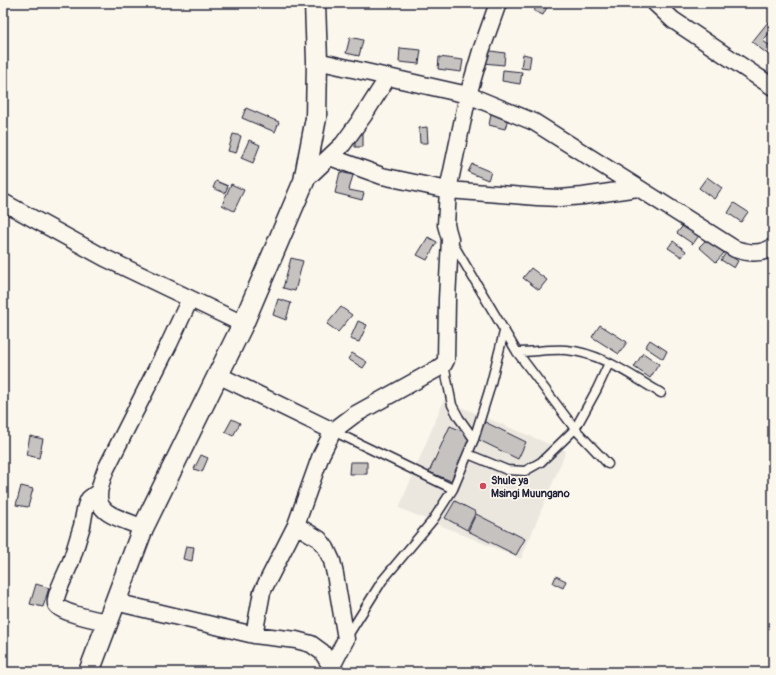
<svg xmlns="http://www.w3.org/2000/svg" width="776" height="675" font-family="Pangolin,sans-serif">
<rect width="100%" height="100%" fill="#fbf7ec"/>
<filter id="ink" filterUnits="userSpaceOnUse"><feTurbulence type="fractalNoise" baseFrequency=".025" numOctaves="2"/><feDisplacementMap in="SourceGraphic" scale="8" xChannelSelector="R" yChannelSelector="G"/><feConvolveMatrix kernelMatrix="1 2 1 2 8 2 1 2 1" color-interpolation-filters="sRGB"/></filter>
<g filter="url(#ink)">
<path fill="#ebe7df" d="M 444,400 L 566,451 L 521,559 L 399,508 Z"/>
<path fill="#c6c2c0" stroke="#22223b" d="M 538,3 L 549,3 L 543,15 L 534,11 Z
M 768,22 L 773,26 L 773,28 L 763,41 L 769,45 L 773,40 L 773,53 L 770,56 L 752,42 Z
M 350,37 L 363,40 L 359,56 L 346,53 Z
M 400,48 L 421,50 L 419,64 L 399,62 Z
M 484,50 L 505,53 L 504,65 L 483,63 Z
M 523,54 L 531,56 L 529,69 L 521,68 Z
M 439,57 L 463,60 L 461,72 L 438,69 Z
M 503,70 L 522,72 L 520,84 L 502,81 Z
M 246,108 L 279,122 L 275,132 L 242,118 Z
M 491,114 L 508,118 L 505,129 L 489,125 Z
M 427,127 L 428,143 L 420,143 L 419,128 Z
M 233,134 L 241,136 L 236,153 L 228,151 Z
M 355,134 L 363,134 L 363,147 L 355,147 Z
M 249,140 L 260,145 L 253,163 L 241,158 Z
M 472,164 L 491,172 L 488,180 L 468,172 Z
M 340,172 L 353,175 L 349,190 L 364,193 L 362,200 L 335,193 Z
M 707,177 L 722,188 L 714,199 L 699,188 Z
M 216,181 L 228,186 L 225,193 L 213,188 Z
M 231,184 L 244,190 L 234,211 L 222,205 Z
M 734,203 L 748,212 L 741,222 L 728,213 Z
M 685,223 L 700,234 L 693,244 L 677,233 Z
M 428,237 L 437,242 L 427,260 L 417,255 Z
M 708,238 L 724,253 L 716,262 L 699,247 Z
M 673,241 L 686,251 L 682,257 L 668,248 Z
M 726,253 L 738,261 L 734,268 L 721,260 Z
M 291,258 L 303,261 L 295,291 L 283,288 Z
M 531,268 L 547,280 L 539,290 L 523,278 Z
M 278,299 L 291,303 L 286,320 L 273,315 Z
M 341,307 L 352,315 L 338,332 L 327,324 Z
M 358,321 L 367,325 L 359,342 L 350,339 Z
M 600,325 L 627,342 L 619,354 L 592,337 Z
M 650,340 L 667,351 L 663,359 L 645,347 Z
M 352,353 L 367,362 L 363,368 L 348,359 Z
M 643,353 L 659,364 L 650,378 L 634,367 Z
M 232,419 L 240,423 L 233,436 L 225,432 Z
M 485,422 L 526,442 L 518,459 L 477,439 Z
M 450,426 L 472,435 L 451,481 L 429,472 Z
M 30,436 L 43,439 L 39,458 L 26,455 Z
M 201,455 L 208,458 L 202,472 L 194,469 Z
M 350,462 L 367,462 L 367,474 L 349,474 Z
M 21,486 L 33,489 L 28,507 L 16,505 Z
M 455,501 L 476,512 L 467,530 L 445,518 Z
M 476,514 L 525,539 L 516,555 L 468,531 Z
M 186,546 L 194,547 L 192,561 L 183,559 Z
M 556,576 L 566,581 L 563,588 L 553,583 Z
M 36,584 L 49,588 L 43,607 L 30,604 Z"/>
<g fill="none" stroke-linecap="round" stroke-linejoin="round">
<g stroke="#22223b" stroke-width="11">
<path id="service" d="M 452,242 L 517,352 L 575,429 L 608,464
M 517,352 C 533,352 550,349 566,350 C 602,353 631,376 661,393
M 444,364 L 452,405 L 459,418 L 474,439
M 333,431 L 453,489
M 468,454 L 507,470 L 525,471 L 541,462 L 575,429 L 597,389 L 609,363
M 347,637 L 382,581 L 433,520 L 453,489 L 474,439 L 489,391 L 504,332"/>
</g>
<g stroke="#22223b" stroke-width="19">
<path id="minor" d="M 655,3 L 673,20 L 773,87
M 317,61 L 468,95 L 534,122 L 735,249 C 748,253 761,255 773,247
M 330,157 L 382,176 L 448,190 L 537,197 L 560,198 L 583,196 L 638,188
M 304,181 L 343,144 L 364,115 L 388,77
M 3,202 L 105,258 L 243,324
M 218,375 L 333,431
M 99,492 C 96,494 92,496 89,499 C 84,507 84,517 82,526 C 78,538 75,550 71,561 C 68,570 53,598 56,604 C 59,613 98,620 107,622
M 296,525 L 319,539 L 326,548 L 332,561 L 335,574 L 346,639 L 329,672
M 143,528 C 106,512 88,514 106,469 L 169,344 L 190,299
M 115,602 L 254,635 L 296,640 L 311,644 L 322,652 L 332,668
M 254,635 L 262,592 L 296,525 L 321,455 L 333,431 L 354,415 L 437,369 L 444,364 L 446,360 L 447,300 L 450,239 L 446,225 L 448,190 L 468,95 L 481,51 L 498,3"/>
</g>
<g stroke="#22223b" stroke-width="23">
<path id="tertiary" d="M 89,672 L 143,528 L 243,324 L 304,181 L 316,118 L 317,61 L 315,3"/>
</g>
<use href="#service" stroke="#fbf7ec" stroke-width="8"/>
<use href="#minor" stroke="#fbf7ec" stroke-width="16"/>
<use href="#tertiary" stroke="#fbf7ec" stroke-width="20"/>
</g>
</g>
<circle fill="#d1495b" stroke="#fbf7ec" stroke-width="1.5" cx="483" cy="486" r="4"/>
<g text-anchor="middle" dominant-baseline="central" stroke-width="3.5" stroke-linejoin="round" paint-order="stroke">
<g font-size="11" font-weight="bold" fill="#22223b" stroke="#fbf7ec" text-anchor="start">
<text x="491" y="480">Shule ya<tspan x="491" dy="13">Msingi Muungano</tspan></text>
</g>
</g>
<rect width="776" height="675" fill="none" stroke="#fbf7ec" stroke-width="16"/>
<rect x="8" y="8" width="760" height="659" fill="none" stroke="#22223b" stroke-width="1.5" filter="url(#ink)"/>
</svg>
